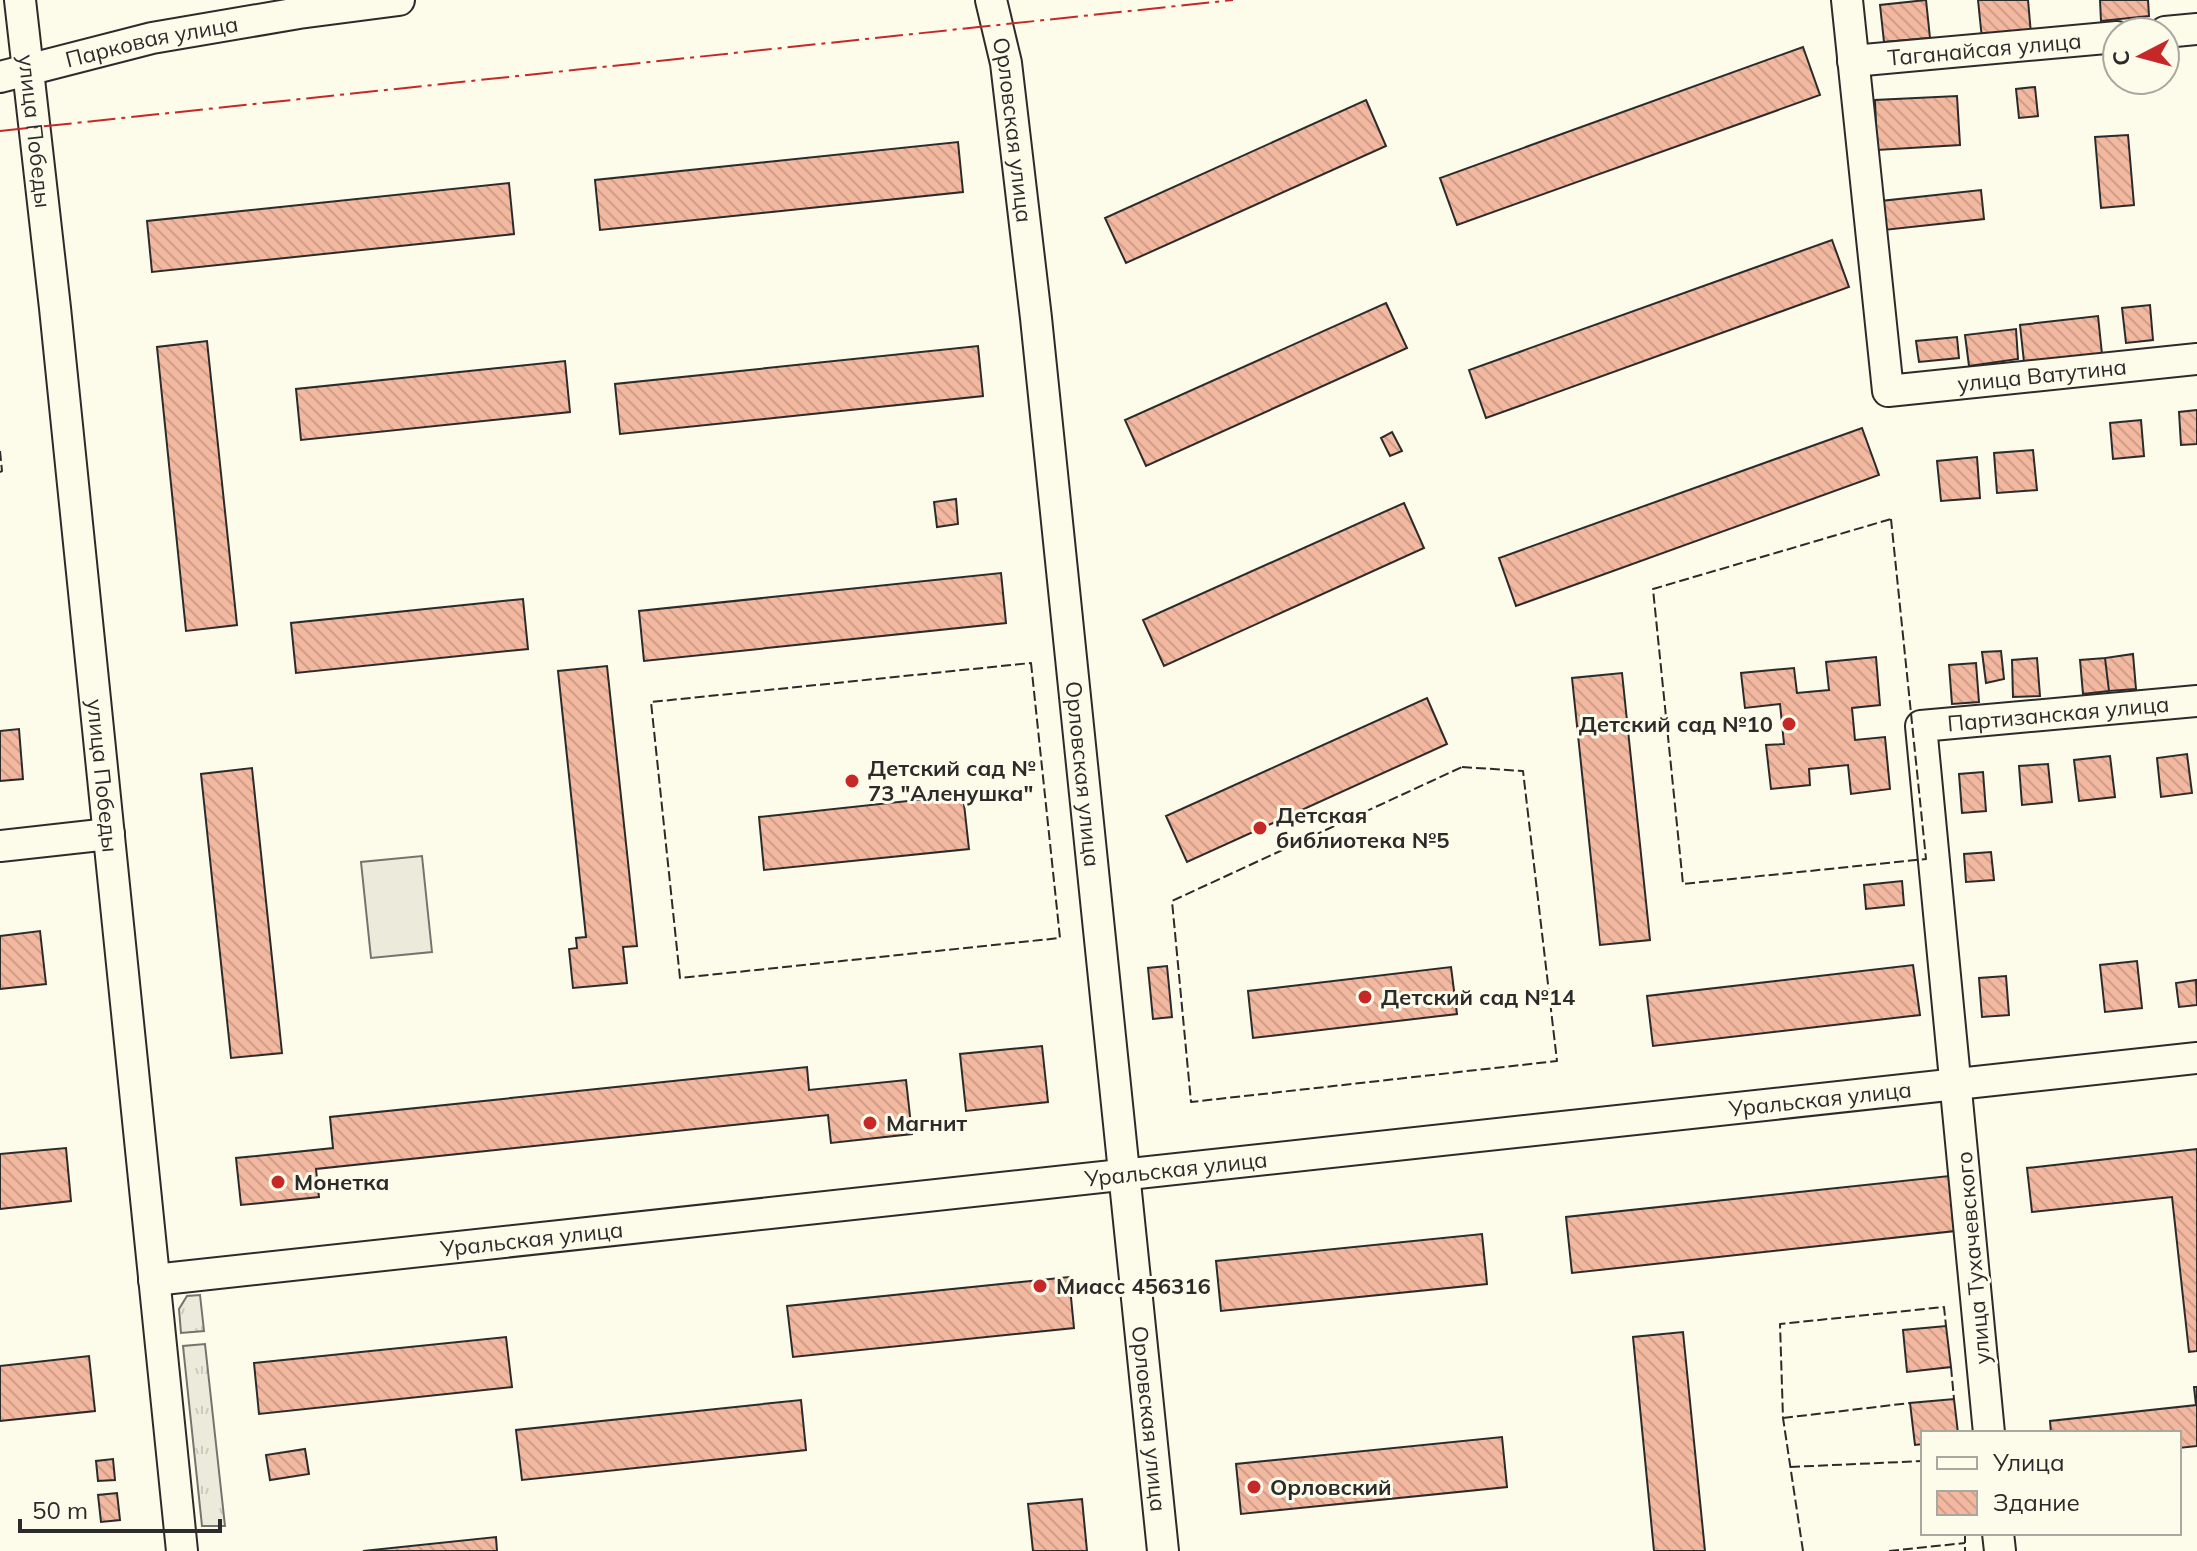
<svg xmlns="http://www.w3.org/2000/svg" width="2197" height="1551" font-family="Mulish,sans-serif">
<defs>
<pattern id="grass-tufts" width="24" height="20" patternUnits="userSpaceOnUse" patternTransform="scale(2)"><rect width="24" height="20" fill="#ecebdb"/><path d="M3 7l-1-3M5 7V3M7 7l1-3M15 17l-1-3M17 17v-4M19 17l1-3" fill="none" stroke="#cbcabc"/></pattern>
<pattern id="building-back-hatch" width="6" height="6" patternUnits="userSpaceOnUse" patternTransform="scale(2)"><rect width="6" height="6" fill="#f2b8a0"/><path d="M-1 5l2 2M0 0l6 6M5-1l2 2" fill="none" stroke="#d09e8a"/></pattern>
</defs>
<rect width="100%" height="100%" fill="#fdfbea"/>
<path fill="url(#grass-tufts)" stroke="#74746e" stroke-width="2" d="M 200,1295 L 204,1331 L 181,1333 L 179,1309 L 187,1296 Z
M 205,1344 L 225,1526 L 202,1526 L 183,1346 Z"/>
<path fill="#ecebdb" stroke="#74746e" stroke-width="2" d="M 422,856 L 432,952 L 371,958 L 361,862 Z"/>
<path fill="url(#building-back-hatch)" stroke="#2b2b2b" stroke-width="2" d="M 1926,0 L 1930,38 L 1884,42 L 1880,5 Z
M 1978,0 L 2028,0 L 2031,34 L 1982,39 Z
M 2100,0 L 2148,0 L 2149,16 L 2101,21 Z
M 1803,47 L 1820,95 L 1457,225 L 1440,178 Z
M 2035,87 L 2038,116 L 2019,118 L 2016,89 Z
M 1957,96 L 1960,145 L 1877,150 L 1875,100 Z
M 1366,100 L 1386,146 L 1126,263 L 1105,218 Z
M 2128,135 L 2134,205 L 2101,208 L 2095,137 Z
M 958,142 L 963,192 L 600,230 L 595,180 Z
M 509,183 L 514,234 L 152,272 L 147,221 Z
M 1981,190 L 1984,219 L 1884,230 L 1881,201 Z
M 1832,240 L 1849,287 L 1486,418 L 1469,370 Z
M 1386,303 L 1407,348 L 1146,466 L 1125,420 Z
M 2150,305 L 2153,340 L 2126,343 L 2122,308 Z
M 2098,316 L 2102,354 L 2024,362 L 2020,325 Z
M 2016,329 L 2018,359 L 1969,366 L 1965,335 Z
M 1957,337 L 1959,358 L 1919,362 L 1916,341 Z
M 207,341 L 237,625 L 186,631 L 157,347 Z
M 978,346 L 983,396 L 620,434 L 615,384 Z
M 565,361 L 570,412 L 301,440 L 296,389 Z
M 2197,410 L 2197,444 L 2181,445 L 2179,412 Z
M 2141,420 L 2144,456 L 2113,459 L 2110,423 Z
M 1862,428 L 1879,475 L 1516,606 L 1499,558 Z
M 1392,432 L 1402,451 L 1390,456 L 1381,438 Z
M 2033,450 L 2037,490 L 1997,493 L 1994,453 Z
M 1977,457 L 1980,498 L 1941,501 L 1937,461 Z
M 956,499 L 958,524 L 937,527 L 934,502 Z
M 1404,503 L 1424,548 L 1164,666 L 1143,620 Z
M 1001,573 L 1006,623 L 644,661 L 639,611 Z
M 523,599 L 528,649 L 296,673 L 291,623 Z
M 2001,651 L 2004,679 L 1986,683 L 1982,652 Z
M 2133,654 L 2136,689 L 2109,691 L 2105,658 Z
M 1876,657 L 1880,705 L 1852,708 L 1855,740 L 1885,737 L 1890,789 L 1851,794 L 1848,765 L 1809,769 L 1810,785 L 1771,789 L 1766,745 L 1784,744 L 1780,704 L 1745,708 L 1741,673 L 1794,668 L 1797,693 L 1829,690 L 1826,662 Z
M 2037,658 L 2040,696 L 2013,697 L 2012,660 Z
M 2105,658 L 2109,691 L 2083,694 L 2080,660 Z
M 1976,663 L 1979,702 L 1952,704 L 1949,665 Z
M 607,666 L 637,946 L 623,947 L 627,983 L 573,988 L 569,949 L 577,948 L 576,938 L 586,937 L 558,671 Z
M 1622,673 L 1650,940 L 1600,945 L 1572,678 Z
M 1427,698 L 1447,744 L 1187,862 L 1166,816 Z
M 19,729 L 23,779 L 0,781 L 0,731 Z
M 2187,754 L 2192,793 L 2161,797 L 2157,758 Z
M 2110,756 L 2115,797 L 2079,801 L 2074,760 Z
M 2048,764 L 2052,802 L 2022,805 L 2019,766 Z
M 252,768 L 282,1053 L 231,1058 L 201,774 Z
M 1983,772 L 1986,811 L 1962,813 L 1959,774 Z
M 963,795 L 969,849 L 764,870 L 759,817 Z
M 1991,852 L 1994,880 L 1966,882 L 1964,854 Z
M 1902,881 L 1904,905 L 1866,909 L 1864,885 Z
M 40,931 L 46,984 L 0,989 L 0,936 Z
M 2137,961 L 2142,1008 L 2105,1012 L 2100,965 Z
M 1913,965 L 1920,1015 L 1653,1046 L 1647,996 Z
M 1167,966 L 1172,1017 L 1153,1019 L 1148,968 Z
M 1451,967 L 1457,1014 L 1253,1038 L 1248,991 Z
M 2006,976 L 2009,1015 L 1982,1017 L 1979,978 Z
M 2196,980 L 2197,1005 L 2179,1007 L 2176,983 Z
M 1042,1046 L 1048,1102 L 966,1111 L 960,1054 Z
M 807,1067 L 809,1090 L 906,1080 L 912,1134 L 831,1143 L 828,1115 L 316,1169 L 319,1197 L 241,1205 L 236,1158 L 333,1148 L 330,1117 Z
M 66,1148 L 71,1201 L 0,1209 L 0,1154 Z
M 2197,1149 L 2197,1351 L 2189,1352 L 2172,1197 L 2032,1212 L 2027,1168 Z
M 1949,1176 L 1955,1231 L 1572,1273 L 1566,1217 Z
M 1482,1234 L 1487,1284 L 1221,1311 L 1216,1261 Z
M 1069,1277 L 1074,1328 L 793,1357 L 787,1306 Z
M 1946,1326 L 1951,1367 L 1907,1372 L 1903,1330 Z
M 1683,1332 L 1705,1551 L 1654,1551 L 1633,1337 Z
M 506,1337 L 512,1387 L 259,1414 L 254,1363 Z
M 89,1356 L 95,1411 L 0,1421 L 0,1366 Z
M 2194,1387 L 2197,1387 L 2197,1446 L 2179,1448 L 2179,1433 L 2051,1433 L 2050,1421 L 2196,1405 Z
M 1954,1399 L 1958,1433 L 1923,1433 L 1923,1444 L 1915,1445 L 1910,1403 Z
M 801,1400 L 806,1450 L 522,1480 L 516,1430 Z
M 1502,1437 L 1507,1487 L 1241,1514 L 1236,1464 Z
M 305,1449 L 309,1474 L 270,1480 L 266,1455 Z
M 113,1459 L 115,1480 L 98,1481 L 96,1461 Z
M 117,1493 L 120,1520 L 101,1522 L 98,1495 Z
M 1082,1499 L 1087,1551 L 1033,1551 L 1028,1504 Z
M 496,1537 L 497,1551 L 363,1551 Z"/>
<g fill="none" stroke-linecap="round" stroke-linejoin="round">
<g stroke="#2b2b2b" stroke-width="34">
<g id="minor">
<path id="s1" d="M 20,0 L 55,308 L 182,1551"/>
<path id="s2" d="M 991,0 L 1006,63 L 1036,318 L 1163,1551"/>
<path id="s3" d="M 1847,0 L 1888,391 L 2197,359"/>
<path d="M 2165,32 L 2197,29"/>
<path id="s4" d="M 1853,61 L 2117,37"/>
<path id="s5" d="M 0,77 L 152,38 L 299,13 L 399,0"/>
<path d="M 0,846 L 109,834"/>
<path id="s6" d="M 154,1280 L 2197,1058"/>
<path id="s7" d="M 1989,1433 L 1921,726 L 2197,701"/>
<path d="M 1998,1533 L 2000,1551"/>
</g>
</g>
<use href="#minor" stroke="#fdfbea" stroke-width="30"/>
<path stroke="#2b2b2b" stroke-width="2" stroke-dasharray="10 4" stroke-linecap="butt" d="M 0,451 L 2,471 L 0,472
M 1891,519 L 1926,859 L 1683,884 L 1653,589 Z
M 1031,663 L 1060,938 L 680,978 L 651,702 Z
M 1462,767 L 1523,771 L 1557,1061 L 1191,1102 L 1172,901 Z
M 1951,1367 L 1954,1399
M 1783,1418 L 1910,1403
M 1790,1467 L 1923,1461
M 1965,1533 L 1965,1551
M 1803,1551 L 1783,1418 L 1780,1324 L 1944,1307 L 1946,1326
M 1889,1551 L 1965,1543"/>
<path stroke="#c62828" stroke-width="2" stroke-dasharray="28 6 4 6" stroke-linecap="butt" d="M 0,131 L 1233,0"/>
</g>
<g fill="#c62828" stroke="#fdfbea" stroke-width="3">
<circle cx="1789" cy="724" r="8"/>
<circle cx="852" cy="781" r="8"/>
<circle cx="1260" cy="828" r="8"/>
<circle cx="1365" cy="997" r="8"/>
<circle cx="870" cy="1123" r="8"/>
<circle cx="278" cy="1182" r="8"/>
<circle cx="1040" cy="1286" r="8"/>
<circle cx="1254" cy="1487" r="8"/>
</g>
<g text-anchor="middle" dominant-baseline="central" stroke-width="6" stroke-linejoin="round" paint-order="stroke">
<g font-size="22" fill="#2b2b2b" stroke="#fdfbea">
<text stroke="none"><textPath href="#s5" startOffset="156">Парковая улица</textPath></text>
<text stroke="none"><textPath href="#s4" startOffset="132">Таганайсая улица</textPath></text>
<text stroke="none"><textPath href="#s1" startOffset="132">улица Победы</textPath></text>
<text stroke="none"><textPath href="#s2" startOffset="132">Орловская улица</textPath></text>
<text stroke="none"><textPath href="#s3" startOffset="548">улица Ватутина</textPath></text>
<text stroke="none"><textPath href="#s7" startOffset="848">Партизанская улица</textPath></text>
<text stroke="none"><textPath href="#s1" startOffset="780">улица Победы</textPath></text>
<text stroke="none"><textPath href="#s2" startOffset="780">Орловская улица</textPath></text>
<text stroke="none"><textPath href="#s6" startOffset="1676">Уральская улица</textPath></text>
<text stroke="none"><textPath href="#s6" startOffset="1028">Уральская улица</textPath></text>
<text stroke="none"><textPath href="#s6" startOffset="380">Уральская улица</textPath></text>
<text transform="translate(1973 1258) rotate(-95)">улица Тухачевского</text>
<text stroke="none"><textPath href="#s2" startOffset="1428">Орловская улица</textPath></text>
</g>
<g font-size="22" font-weight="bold" fill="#2b2b2b" stroke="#fdfbea" text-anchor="start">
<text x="1773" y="724" text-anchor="end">Детский сад №10</text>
<text x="868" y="768">Детский сад №<tspan x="868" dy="25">73 "Аленушка"</tspan></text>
<text x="1276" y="815">Детская<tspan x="1276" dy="25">библиотека №5</tspan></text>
<text x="1381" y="997">Детский сад №14</text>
<text x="886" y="1123">Магнит</text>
<text x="294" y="1182">Монетка</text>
<text x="1056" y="1286">Миасс 456316</text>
<text x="1270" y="1487">Орловский</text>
</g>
</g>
<rect x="1921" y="1431" width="260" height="104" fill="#fdfbea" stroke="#a9a89e" stroke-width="2"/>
<rect x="1937" y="1457" width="40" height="12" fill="#fdfbea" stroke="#a9a89e" stroke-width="2"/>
<text x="1993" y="1471" font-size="24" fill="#2b2b2b">Улица</text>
<rect x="1937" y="1491" width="40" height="24" fill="url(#building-back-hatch)" stroke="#a9a89e" stroke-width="2"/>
<text x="1993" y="1511" font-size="24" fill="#2b2b2b">Здание</text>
<g transform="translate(2141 56) rotate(264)"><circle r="38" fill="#fdfbea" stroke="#a9a89e" stroke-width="2"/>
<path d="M0-6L14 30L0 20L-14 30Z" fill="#c62828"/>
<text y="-12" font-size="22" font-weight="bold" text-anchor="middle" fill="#2b2b2b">С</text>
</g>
<path d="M20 1519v12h200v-12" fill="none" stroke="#2b2b2b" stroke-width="4"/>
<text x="32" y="1519" font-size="24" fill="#2b2b2b" stroke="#fdfbea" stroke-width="6" paint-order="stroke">50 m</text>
</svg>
